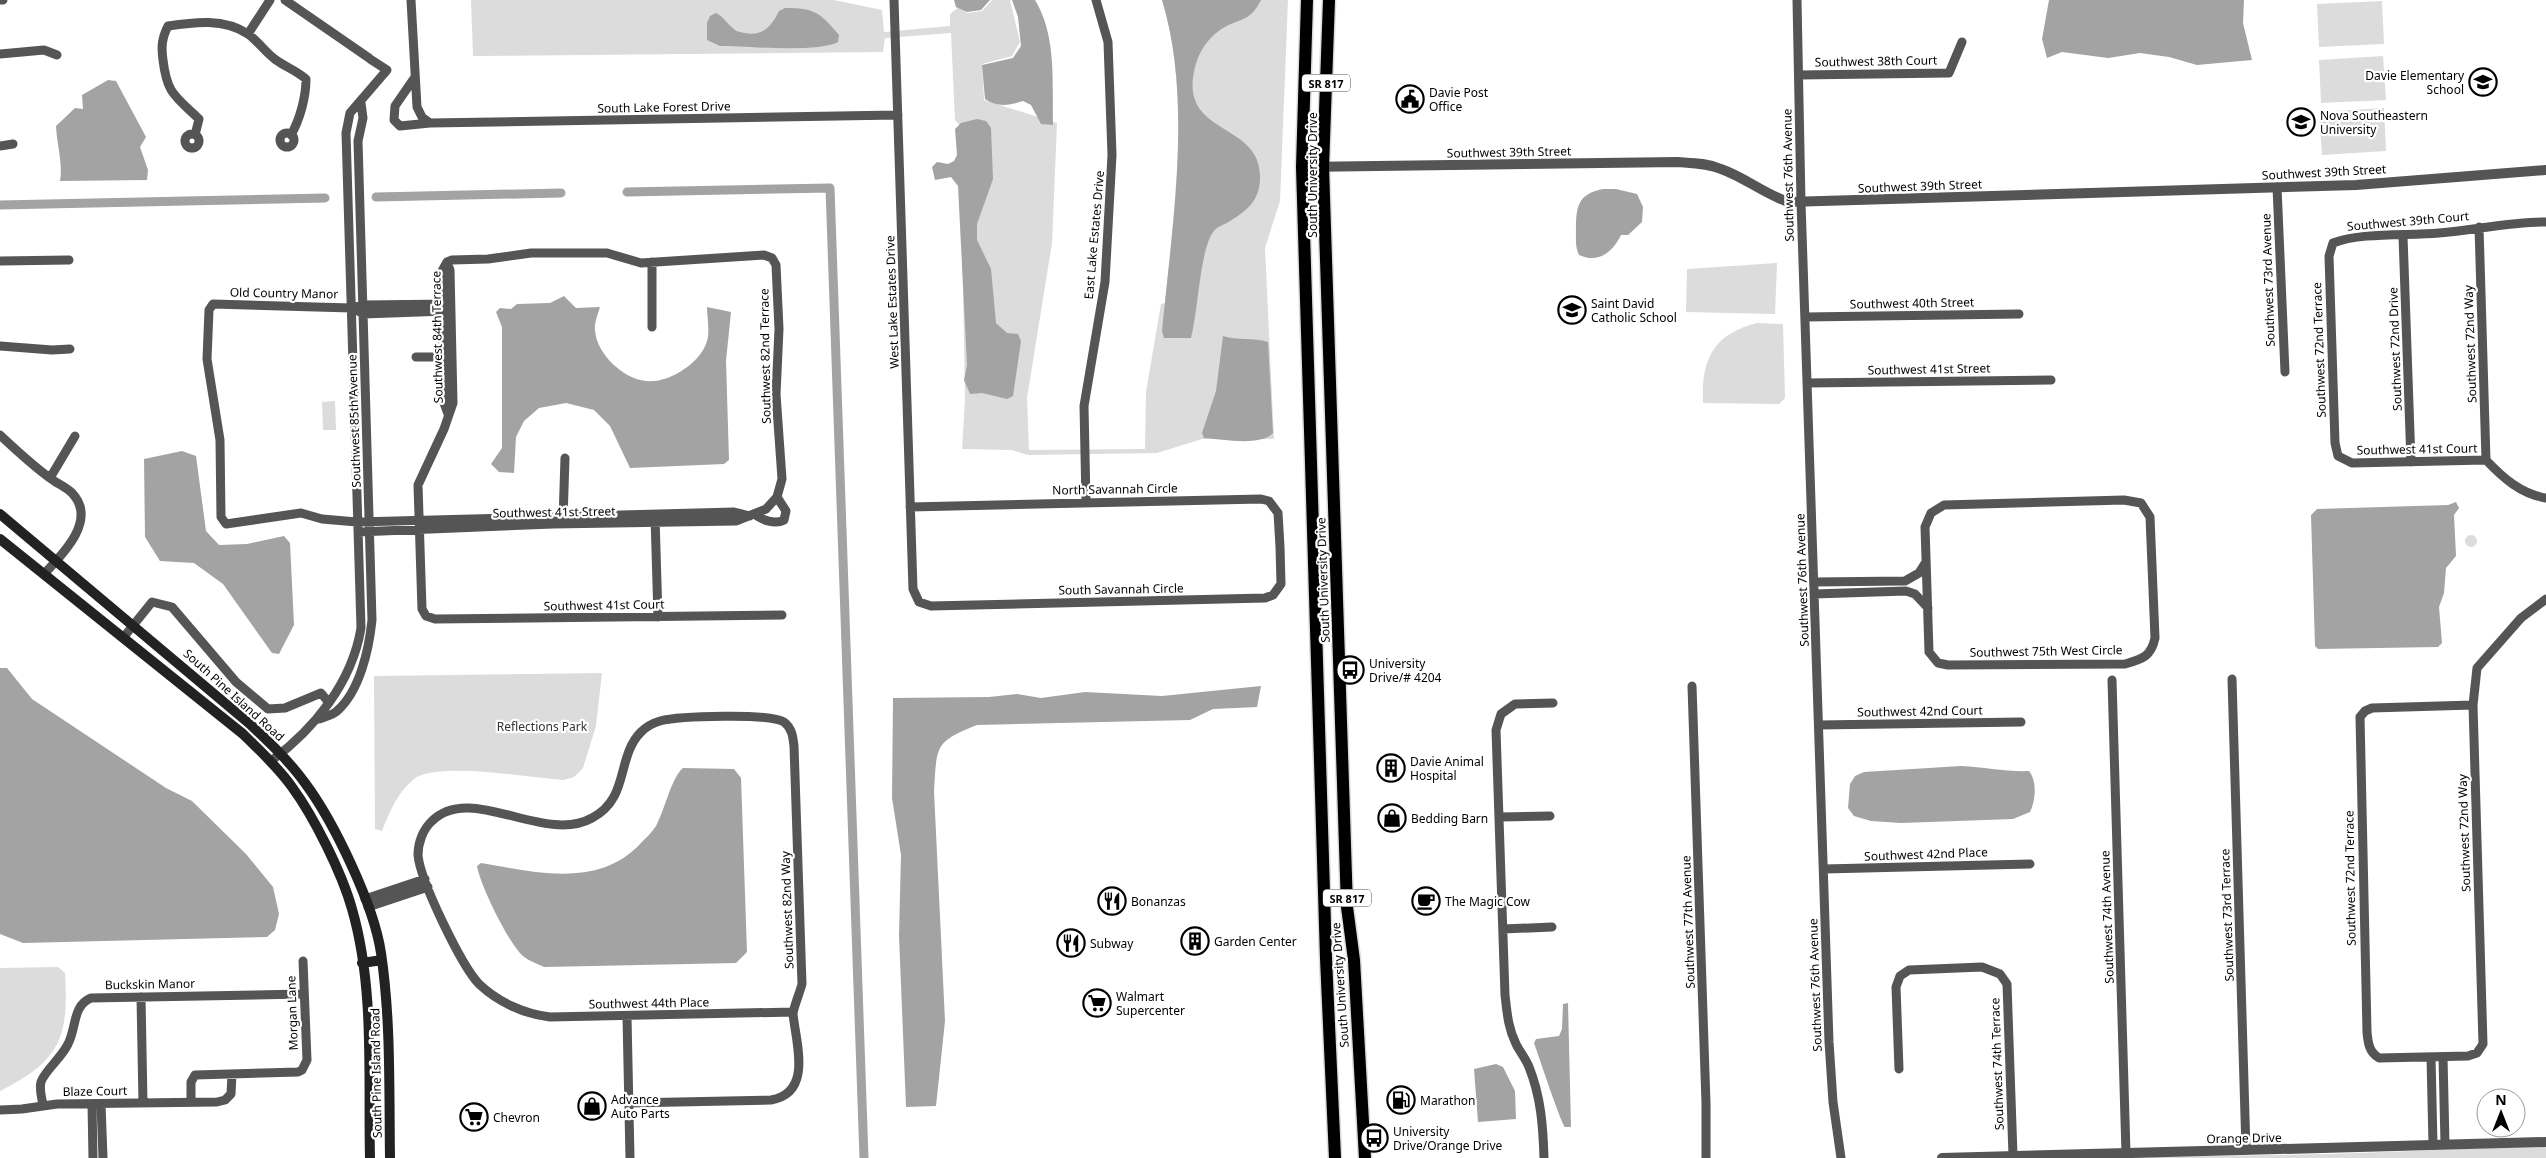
<svg xmlns="http://www.w3.org/2000/svg" width="2546" height="1158" font-family="'Noto Sans',sans-serif">
<rect width="100%" height="100%" fill="#fff"/>
<path fill="#dcdcdc" d="M 471,0 L 834,0 L 882,10 L 884,32 L 950,26 L 950,14 L 959,7 L 967,13 L 982,11 L 992,0 L 1010,0 L 1020,42 L 1012,56 L 982,64 L 984,100 L 1057,123 L 1052,243 L 1027,398 L 1029,450 L 1145,449 L 1146,392 L 1161,304 L 1165,303 C 1174,206 1191,95 1162,0 L 1288,0 L 1280,201 L 1265,248 L 1274,439 L 1202,439 L 1157,453 L 1028,455 L 1012,450 L 962,449 L 965,400 L 960,126 L 955,120 L 951,33 L 885,38 L 883,52 L 473,56 Z
M 2382,1 L 2384,44 L 2319,47 L 2317,4 Z
M 2383,56 L 2386,100 L 2321,103 L 2319,60 Z
M 2384,108 L 2386,151 L 2322,155 L 2319,112 Z
M 1777,263 L 1775,314 L 1686,312 L 1687,269 Z
M 1757,323 L 1783,324 L 1785,398 L 1779,404 L 1703,403 C 1701,360 1713,334 1757,323 Z
M 335,401 L 336,430 L 323,430 L 322,402 Z
M2465 541a6 6 0 1 1 12 0a6 6 0 1 1-12 0Z
M 602,673 L 596,726 L 583,768 L 574,777 L 563,780 C 531,778 437,761 414,779 C 397,793 390,811 382,831 L 375,829 L 374,676 Z
M 58,967 L 65,973 C 69,1038 60,1061 0,1091 L 0,968 Z
M 2546,1146 L 2546,1158 L 2076,1158 L 2328,1154 Z"/>
<path fill="#a3a3a3" d="M 954,0 L 990,0 L 981,10 L 967,12 L 956,7 Z
M 1012,0 L 1035,0 C 1057,36 1052,84 1053,125 L 1041,124 L 1031,105 L 1023,101 C 1010,105 998,108 985,99 L 982,65 L 1013,58 L 1021,46 L 1018,17 Z
M 1162,0 L 1261,0 C 1249,24 1237,18 1220,30 C 1204,41 1195,59 1193,78 C 1186,135 1261,124 1260,177 C 1260,202 1246,211 1227,223 C 1223,225 1217,227 1214,231 C 1200,247 1198,313 1191,338 L 1164,338 L 1162,331 C 1172,227 1193,101 1162,0 Z
M 2049,0 L 2244,0 L 2243,23 L 2252,60 L 2197,65 L 2169,57 L 2140,53 L 2108,58 L 2062,52 L 2047,58 L 2042,39 Z
M 785,8 C 816,8 820,13 839,35 L 838,42 C 817,53 747,46 720,46 L 707,40 L 707,23 L 710,16 L 716,13 C 724,17 727,24 734,29 C 736,32 741,32 745,33 C 762,37 772,26 779,11 Z
M 108,80 L 116,81 L 146,137 L 140,147 L 148,170 L 147,180 L 60,181 C 63,164 57,145 56,126 L 75,108 L 83,109 L 82,95 Z
M 977,119 L 986,121 L 991,128 L 993,179 L 977,224 L 977,240 L 991,269 L 996,323 L 1007,333 L 1018,334 L 1021,341 L 1013,396 L 1007,399 L 982,393 L 970,394 L 964,380 L 967,365 L 958,186 L 951,177 L 935,180 L 932,167 L 937,162 L 948,164 L 954,161 L 957,155 L 955,129 L 961,123 Z
M 1603,189 L 1616,189 L 1637,194 L 1643,207 L 1642,222 L 1628,235 L 1621,235 C 1613,252 1598,264 1579,255 C 1575,247 1576,239 1576,230 C 1576,206 1578,194 1603,189 Z
M 564,296 L 576,308 L 600,307 C 598,314 594,323 595,330 C 596,353 623,379 646,381 C 668,384 701,363 707,341 C 710,332 707,317 707,307 L 731,312 L 726,361 L 729,460 L 724,464 L 630,468 L 610,426 L 594,410 L 566,403 L 539,408 L 524,421 L 516,437 L 514,473 L 499,472 L 491,464 L 502,448 L 502,327 L 496,312 L 500,308 L 511,309 L 517,304 L 550,303 Z
M 1223,336 C 1238,341 1253,337 1268,342 L 1273,433 C 1261,447 1221,439 1204,438 L 1202,433 L 1216,391 Z
M 182,451 L 196,456 L 206,531 L 219,545 L 247,544 L 284,536 L 290,543 L 294,625 L 279,654 L 272,653 L 223,584 L 194,563 L 160,561 L 145,537 L 144,459 Z
M 2456,502 L 2459,508 L 2454,515 L 2456,556 L 2446,568 L 2444,593 L 2439,607 L 2442,643 L 2438,647 L 2318,649 L 2315,646 L 2311,515 L 2317,509 L 2448,505 Z
M 0,668 L 7,668 L 32,699 L 166,788 L 192,801 L 246,854 L 273,887 L 279,914 L 275,930 L 267,937 L 23,943 L 0,934 Z
M 1261,686 L 1257,707 L 1213,709 L 1190,720 L 977,725 C 934,742 937,746 934,791 L 945,1021 L 936,1106 L 906,1107 L 899,936 L 901,855 L 892,798 L 893,698 L 989,697 L 1017,694 L 1041,698 L 1085,692 L 1162,696 Z
M 1961,766 C 1984,767 2007,772 2029,771 C 2037,781 2036,799 2030,812 L 2013,819 L 1901,823 L 1871,821 L 1854,816 L 1848,808 L 1850,784 L 1855,776 L 1864,772 Z
M 683,768 L 734,769 L 741,778 L 747,952 L 736,963 L 544,967 C 538,964 529,961 523,956 C 509,944 480,885 477,866 L 481,863 C 535,872 599,889 641,843 C 646,838 652,832 656,826 C 665,810 671,778 683,768 Z
M 1568,1003 L 1571,1127 L 1565,1127 C 1561,1123 1538,1054 1534,1043 L 1536,1039 L 1559,1036 L 1562,1029 L 1563,1004 Z
M 1496,1064 L 1503,1067 L 1515,1091 L 1516,1119 L 1478,1122 L 1474,1069 Z"/>
<g fill="none" stroke-linecap="round" stroke-linejoin="round">
<path stroke="#a3a3a3" stroke-width="9" d="M 627,192 L 830,188 L 864,1158
M 376,197 L 561,193
M 0,205 L 325,198"/>
<g stroke="#dbdbdb" stroke-width="15">
<path id="primary" d="M 1307,0 L 1302,167 L 1326,958 L 1335,1158
M 1329,0 L 1323,167 L 1347,907 L 1354,960 L 1365,1158"/>
</g>
<path stroke="#555" stroke-width="9" d="M 0,0 L 3,0
M 285,0 L 369,58
M 411,0 L 417,107 L 422,117 L 430,123
M 894,0 L 913,589 L 919,602 L 931,606 L 1265,598 L 1273,595 L 1281,584 L 1280,547 L 1278,513 L 1269,501 L 1261,499 L 910,507
M 1797,0 L 1801,202 L 1829,1042 L 1833,1102 L 1841,1158
M 248,34 L 270,0
M 0,54 L 44,50 L 57,55
M 1799,75 L 1949,73 L 1962,42
M 415,77 L 395,106 L 394,120 L 400,126 L 430,123 L 898,115
M280 140a7 7 0 1 1 14 0a7 7 0 1 1-14 0Z
M185 141a7 7 0 1 1 14 0a7 7 0 1 1-14 0Z
M 195,135 L 199,119 C 175,96 167,94 163,60 C 161,46 162,38 168,26 C 194,22 224,18 248,34 C 258,41 266,53 276,60 C 286,67 297,71 306,79 C 306,97 300,119 291,135
M 0,146 L 13,144
M 2277,187 L 2285,372
M 2546,222 C 2510,222 2475,230 2439,233 C 2408,236 2361,232 2333,243 L 2329,256 L 2335,443 L 2338,456 L 2352,463 L 2486,460 C 2503,478 2521,494 2546,498
M 2479,227 L 2486,460
M 2403,236 L 2411,462
M 0,261 L 69,260
M 447,262 L 450,270 L 453,403 L 444,429 L 418,485 L 422,609 L 426,616 L 435,619 L 782,615
M 447,262 L 442,271 L 444,403 L 448,414
M 652,262 L 652,327
M 450,304 L 363,305 L 351,308 L 213,304 L 209,310 L 207,359 L 220,440 L 221,517 L 226,524 L 301,513 L 322,519 L 357,522 L 734,512 L 750,516
M 358,311 L 363,314 L 447,311
M 1805,317 L 2019,314
M 0,346 L 52,350 L 70,349
M 416,357 L 448,357
M 1807,383 L 2051,380
M 0,435 C 16,450 32,465 50,478 C 56,483 66,487 72,493 C 98,520 62,555 44,574
M 50,478 L 75,436
M 2124,500 L 2141,503 L 2150,517 L 2155,638 C 2151,657 2142,659 2125,664 L 1948,665 L 1938,663 L 1929,652 L 1925,527 L 1931,513 L 1944,505 Z
M 1086,502 L 1084,406 L 1105,282 L 1112,155 L 1108,42 L 1096,0
M 754,514 C 762,520 775,525 784,520 L 786,511 L 777,497
M 655,517 L 658,617
M 563,520 L 565,458
M 358,532 L 553,524 L 736,521 L 766,509 L 777,497 L 782,479 L 776,394 L 779,329 L 776,265 L 772,258 L 764,255 L 641,263 L 607,253 L 531,253 L 488,259 L 452,260 L 447,262
M 1814,582 L 1905,581 L 1919,573 L 1926,562
M 1814,594 L 1906,591 L 1915,594 L 1928,608
M 123,638 L 152,602 L 172,607 L 236,682 L 268,709 L 285,708 L 321,693 L 329,703
M 2232,679 L 2246,1150
M 2112,680 L 2126,1153
M 1692,686 L 1706,1103 L 1706,1158
M 2473,705 L 2372,708 L 2365,711 L 2360,717 L 2367,1032 C 2368,1043 2369,1052 2379,1058 L 2468,1056 L 2477,1053 L 2483,1044 L 2473,705 L 2477,668 L 2521,618 L 2546,599
M 319,719 C 324,717 333,715 337,711 C 360,691 369,649 372,620 L 358,141 L 363,118 L 361,103
M 1819,725 L 2021,722
M 271,761 C 314,729 352,683 361,628 L 346,133 L 350,113 L 387,70 L 370,59
M 1500,817 L 1550,816
M 1824,869 L 2030,864
M 365,899 L 425,879
M 368,907 L 428,887
M 1503,929 L 1552,927
M 141,997 L 143,1103
M 627,1017 L 630,1158
M 2431,1057 L 2433,1145
M 2443,1057 L 2445,1144
M 1899,1069 L 1896,987 L 1900,976 L 1909,970 L 1982,967 L 2000,974 L 2007,984 L 2013,1155
M 191,1102 L 191,1082 L 195,1075 L 298,1072 L 302,1070 L 307,1060 L 303,961
M 629,1103 L 771,1100 C 813,1093 796,1043 793,1014 C 793,1009 800,992 802,984 L 794,746 C 793,737 792,728 784,722 C 770,713 679,716 660,721 C 653,723 646,727 641,732 C 616,757 630,798 592,818 C 544,845 471,782 432,821 C 423,829 418,843 418,855 C 420,880 461,965 479,984 C 498,1002 524,1014 550,1017 L 793,1012
M 92,1104 L 93,1158
M 101,1104 L 103,1158
M 43,1105 C 42,1099 39,1089 41,1082 C 44,1072 62,1057 68,1044 C 77,1027 72,1006 91,998 L 304,994
M 0,1110 L 22,1109 L 57,1104 L 217,1102 L 225,1100 L 231,1094 L 232,1074
M 1544,1158 C 1543,1126 1541,1097 1529,1067 C 1526,1059 1520,1052 1516,1044 C 1508,1028 1507,1012 1505,995 L 1496,730 L 1501,714 L 1515,704 L 1553,703"/>
<path stroke="#555" stroke-width="10" d="M 1302,167 L 1678,162 C 1692,163 1707,163 1721,169 C 1744,177 1763,193 1788,202 L 2356,185 L 2546,170
M 1942,1158 L 2546,1142"/>
<path stroke="#222" stroke-width="10" d="M 0,514 L 251,725 C 270,743 290,762 305,783 C 334,822 374,905 381,953 C 391,1020 389,1090 390,1158
M 0,539 L 243,734 C 260,751 278,767 292,787 C 314,817 342,873 352,909 C 375,988 368,1077 370,1158
M 362,963 L 382,960"/>
<use href="#primary" stroke="#000" stroke-width="12"/>
</g>
<defs>
<g id="school-ring" transform="scale(1.4375)"><circle r="9.5" fill="#fff" stroke="#000" stroke-width="1.5"/><path d="M0-5L7-2L0 1L-7-2ZM-4 1L0 2.5L4 1V4Q0 6-4 4Z" fill="#000"/></g>
<g id="civic-ring" transform="scale(1.4375)"><circle r="9.5" fill="#fff" stroke="#000" stroke-width="1.5"/><path d="M-.6-6.5H3V-4.5H.6V-3L4-1V1h2V6H-6V1h2V-1L-.6-3ZM-1.2 2.5V6h2.4V2.5Z" fill="#000"/></g>
<g id="university-ring" transform="scale(1.4375)"><circle r="9.5" fill="#fff" stroke="#000" stroke-width="1.5"/><path d="M0-5L7-2L0 1L-7-2ZM-4 1L0 2.5L4 1V4Q0 6-4 4Z" fill="#000"/></g>
<g id="bus-ring" transform="scale(1.4375)"><circle r="9.5" fill="#fff" stroke="#000" stroke-width="1.5"/><path d="M-5-6H5V4H4V6H2V4H-2V6H-4V4H-5ZM-3.5-4V0h7V-4ZM-3.5 1.2v1.5H-2V1.2ZM2 1.2v1.5H3.5V1.2Z" fill="#000"/></g>
<g id="building-ring" transform="scale(1.4375)"><circle r="9.5" fill="#fff" stroke="#000" stroke-width="1.5"/><path d="M-4-6H4V6H1V3H-1V6H-4ZM-2.5-4.3h1.7v1.8h-1.7ZM.8-4.3h1.7v1.8H.8ZM-2.5-1h1.7V.8h-1.7ZM.8-1h1.7V.8H.8Z" fill="#000"/></g>
<g id="shop-ring" transform="scale(1.4375)"><circle r="9.5" fill="#fff" stroke="#000" stroke-width="1.5"/><path d="M-5-2.5h2.3a2.7 3.5 0 0 1 5.4 0H5L5.5 6h-11ZM-1.5-2.5h3a1.5 2.3 0 0 0-3 0Z" fill="#000"/></g>
<g id="restaurant-ring" transform="scale(1.4375)"><circle r="9.5" fill="#fff" stroke="#000" stroke-width="1.5"/><path d="M-5-6h1v4h1v-4h1v4h1v-4h1v5L-1.5 .5V6h-2V.5L-5-1ZM5-6V6H3V1.5H1.5Q1.5-4 5-6Z" fill="#000"/></g>
<g id="cafe-ring" transform="scale(1.4375)"><circle r="9.5" fill="#fff" stroke="#000" stroke-width="1.5"/><path d="M-5.5-4.5H6V0H3Q3 3.5 0 3.5H-2.5Q-5.5 3.5-5.5 0ZM3-3.2v2h1.7v-2ZM-6 4.5H4V6H-6Z" fill="#000"/></g>
<g id="supermarket-ring" transform="scale(1.4375)"><circle r="9.5" fill="#fff" stroke="#000" stroke-width="1.5"/><path d="M-6-5.5h2.5l.6 2H6L4.5 2H-2.5L-4.4-4H-6ZM-1.5 3.2a1.3 1.3 0 1 0 .1 0ZM3 3.2a1.3 1.3 0 1 0 .1 0Z" fill="#000"/></g>
<g id="fuel-ring" transform="scale(1.4375)"><circle r="9.5" fill="#fff" stroke="#000" stroke-width="1.5"/><path d="M-5.5-6h7V0h2V4h1.3V-2.5L3-4.5l.8-.8L6-3V5H2.5V1h-1V6h-7ZM-4.2-4.7v3.2H.2V-4.7Z" fill="#000"/></g>
</defs>
<g fill-rule="evenodd">
<use href="#school-ring" x="2483" y="82"/>
<use href="#civic-ring" x="1410" y="99"/>
<use href="#university-ring" x="2301" y="122"/>
<use href="#school-ring" x="1572" y="310"/>
<use href="#bus-ring" x="1350" y="670"/>
<use href="#building-ring" x="1391" y="768"/>
<use href="#shop-ring" x="1392" y="818"/>
<use href="#restaurant-ring" x="1112" y="901"/>
<use href="#cafe-ring" x="1426" y="901"/>
<use href="#building-ring" x="1195" y="941"/>
<use href="#restaurant-ring" x="1071" y="943"/>
<use href="#supermarket-ring" x="1097" y="1003"/>
<use href="#fuel-ring" x="1401" y="1100"/>
<use href="#shop-ring" x="592" y="1106"/>
<use href="#supermarket-ring" x="474" y="1117"/>
<use href="#bus-ring" x="1374" y="1138"/>
</g>
<g text-anchor="middle" dominant-baseline="central" stroke-width="4.5" stroke-linejoin="round" paint-order="stroke">
<g fill="#fff" stroke="#4c4c4c" stroke-width="1">
<rect x="1302" y="74.5" width="48" height="17" rx="4"/>
<rect x="1323" y="889.5" width="48" height="17" rx="4"/>
</g>
<g font-size="11" font-weight="bold" fill="#000">
<text x="1326" y="83">SR 817</text>
<text x="1347" y="898">SR 817</text>
</g>
<g font-size="12" fill="#000" stroke="#fff">
<text transform="translate(1876 61) rotate(-1)">Southwest 38th Court</text>
<text transform="translate(664 107) rotate(-1)">South Lake Forest Drive</text>
<text transform="translate(1509 152) rotate(-1)">Southwest 39th Street</text>
<text transform="translate(2324 172) rotate(-3)">Southwest 39th Street</text>
<text transform="translate(1312 175) rotate(-90)">South University Drive</text>
<text transform="translate(1788 175) rotate(-91)">Southwest 76th Avenue</text>
<text transform="translate(1920 186) rotate(-2)">Southwest 39th Street</text>
<text transform="translate(2408 221) rotate(-5)">Southwest 39th Court</text>
<text transform="translate(1094 235) rotate(-85)">East Lake Estates Drive</text>
<text transform="translate(2268 280) rotate(-92)">Southwest 73rd Avenue</text>
<text transform="translate(284 293) rotate(1)">Old Country Manor</text>
<text transform="translate(892 302) rotate(-92)">West Lake Estates Drive</text>
<text transform="translate(1912 303) rotate(-1)">Southwest 40th Street</text>
<text transform="translate(437 337) rotate(-91)">Southwest 84th Terrace</text>
<text transform="translate(2470 344) rotate(-92)">Southwest 72nd Way</text>
<text transform="translate(2395 349) rotate(-92)">Southwest 72nd Drive</text>
<text transform="translate(2319 350) rotate(-92)">Southwest 72nd Terrace</text>
<text transform="translate(765 356) rotate(-91)">Southwest 82nd Terrace</text>
<text transform="translate(1929 369) rotate(-1)">Southwest 41st Street</text>
<text transform="translate(354 421) rotate(-92)">Southwest 85th Avenue</text>
<text transform="translate(2417 449) rotate(-1)">Southwest 41st Court</text>
<text transform="translate(1115 489) rotate(-1)">North Savannah Circle</text>
<text transform="translate(554 512) rotate(-1)">Southwest 41st Street</text>
<text transform="translate(1323 580) rotate(-92)">South University Drive</text>
<text transform="translate(1802 580) rotate(-92)">Southwest 76th Avenue</text>
<text transform="translate(1121 589) rotate(-1)">South Savannah Circle</text>
<text transform="translate(604 605) rotate(-1)">Southwest 41st Court</text>
<text transform="translate(2046 651) rotate(-1)">Southwest 75th West Circle</text>
<text transform="translate(234 695) rotate(42)">South Pine Island Road</text>
<text transform="translate(1920 711) rotate(-1)">Southwest 42nd Court</text>
<text transform="translate(2464 833) rotate(-92)">Southwest 72nd Way</text>
<text transform="translate(1926 854) rotate(-2)">Southwest 42nd Place</text>
<text transform="translate(2350 878) rotate(-91)">Southwest 72nd Terrace</text>
<text transform="translate(787 910) rotate(-92)">Southwest 82nd Way</text>
<text transform="translate(2227 915) rotate(-92)">Southwest 73rd Terrace</text>
<text transform="translate(2107 917) rotate(-92)">Southwest 74th Avenue</text>
<text transform="translate(1688 922) rotate(-92)">Southwest 77th Avenue</text>
<text transform="translate(150 984) rotate(-1)">Buckskin Manor</text>
<text transform="translate(1340 985) rotate(-94)">South University Drive</text>
<text transform="translate(1815 985) rotate(-92)">Southwest 76th Avenue</text>
<text transform="translate(649 1003) rotate(-1)">Southwest 44th Place</text>
<text transform="translate(292 1013) rotate(-92)">Morgan Lane</text>
<text transform="translate(1997 1064) rotate(-92)">Southwest 74th Terrace</text>
<text transform="translate(376 1073) rotate(-91)">South Pine Island Road</text>
<text transform="translate(95 1091) rotate(-1)">Blaze Court</text>
<text transform="translate(2244 1138) rotate(-1)">Orange Drive</text>
</g>
<g font-size="12" fill="#000" stroke="#fff" text-anchor="start">
<text x="2464" y="75" text-anchor="end">Davie Elementary<tspan x="2464" dy="14">School</tspan></text>
<text x="1429" y="92">Davie Post<tspan x="1429" dy="14">Office</tspan></text>
<text x="2320" y="115">Nova Southeastern<tspan x="2320" dy="14">University</tspan></text>
<text x="1591" y="303">Saint David<tspan x="1591" dy="14">Catholic School</tspan></text>
<text x="1369" y="663">University<tspan x="1369" dy="14">Drive/# 4204</tspan></text>
<text x="1410" y="761">Davie Animal<tspan x="1410" dy="14">Hospital</tspan></text>
<text x="1411" y="818">Bedding Barn</text>
<text x="1131" y="901">Bonanzas</text>
<text x="1445" y="901">The Magic Cow</text>
<text x="1214" y="941">Garden Center</text>
<text x="1090" y="943">Subway</text>
<text x="1116" y="996">Walmart<tspan x="1116" dy="14">Supercenter</tspan></text>
<text x="611" y="1099">Advance<tspan x="611" dy="14">Auto Parts</tspan></text>
<text x="1420" y="1100">Marathon</text>
<text x="493" y="1117">Chevron</text>
<text x="1393" y="1131">University<tspan x="1393" dy="14">Drive/Orange Drive</tspan></text>
</g>
<g font-size="12" fill="#333" stroke="#fff">
<text x="542" y="726">Reflections Park</text>
</g>
</g>
<g transform="translate(2501 1113)"><circle r="24" fill="#ffffff" stroke="#999999"/>
<path d="M0-4L9 19L0 12L-9 19Z" fill="#000000"/>
<text y="-8" font-size="14" font-weight="bold" text-anchor="middle" fill="#000000">N</text>
</g>
</svg>
